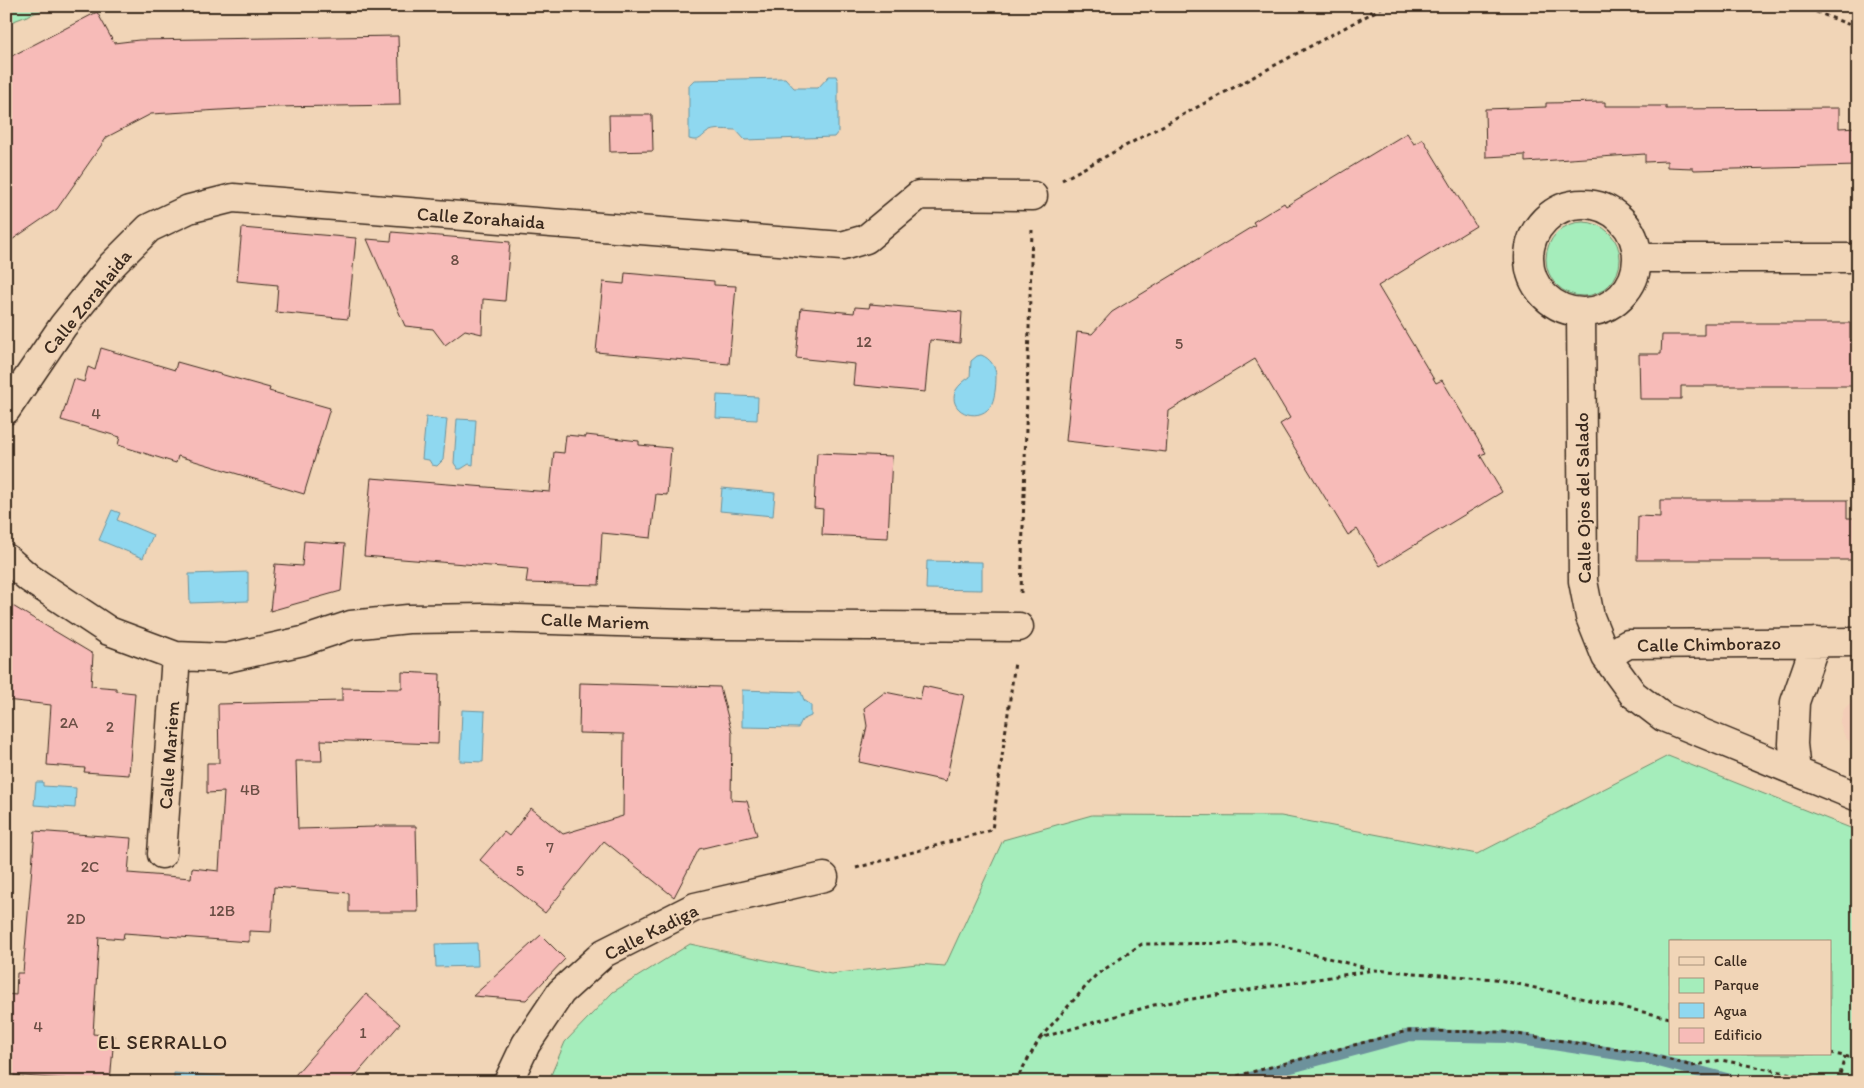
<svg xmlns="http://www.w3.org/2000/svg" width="1864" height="1088" font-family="Itim,sans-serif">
<rect width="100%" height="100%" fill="#f1d5b7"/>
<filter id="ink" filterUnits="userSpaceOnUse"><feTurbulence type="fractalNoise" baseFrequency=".02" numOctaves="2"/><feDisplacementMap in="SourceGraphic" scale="10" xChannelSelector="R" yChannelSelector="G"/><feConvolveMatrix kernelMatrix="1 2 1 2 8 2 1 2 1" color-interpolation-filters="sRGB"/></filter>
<g filter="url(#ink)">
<path fill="#f3cdb7" d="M 1858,695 L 1858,749 L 1845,737 L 1840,723 L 1844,709 Z"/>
<path fill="#a5edbb" stroke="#708c6c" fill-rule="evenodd" d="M 6,6 L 53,6 L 6,24 Z
M1546 259a37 37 0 1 1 74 0a37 37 0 1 1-74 0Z
M 1668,756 L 1858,831 L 1858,1082 L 548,1082 L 565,1042 L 613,992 L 690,944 L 831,974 L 917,964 L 945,966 L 1003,840 L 1092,815 L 1281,816 L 1477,854 ZM 1670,942 L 1830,942 L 1830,1054 L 1670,1054 Z"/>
<path fill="#8fd8f0" stroke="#6d929c" d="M 829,76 L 836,76 L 838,81 L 838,132 L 834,137 L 745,140 L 736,130 C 729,130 717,128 710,131 C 701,135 701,143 689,139 L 689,85 L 694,80 L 785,78 L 794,88 L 818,88 Z
M 981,355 C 990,358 996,367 996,376 C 996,385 995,400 990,407 C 977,424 946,411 956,390 C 959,385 965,380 970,377 L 971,361 L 977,356 Z
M 717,395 L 758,397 L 757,420 L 716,418 Z
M 426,417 L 447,419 L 443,460 L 437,466 L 432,465 L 429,460 L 422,459 Z
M 457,419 L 476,420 L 473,465 L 469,464 L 461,469 L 458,469 L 454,463 Z
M 722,488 L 775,493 L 773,516 L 720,511 Z
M 112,510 L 120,513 L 117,520 L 153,535 L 143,558 L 99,540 Z
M 927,561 L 982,562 L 982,590 L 926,589 Z
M 248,572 L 248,601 L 190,603 L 189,574 Z
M 742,690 L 801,692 L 804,700 L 811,705 L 811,716 L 802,720 L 798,728 L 742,727 Z
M 462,710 L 485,711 L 483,762 L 460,761 Z
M 36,782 L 43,782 L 43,786 L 76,788 L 75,808 L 34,805 Z
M 477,943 L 478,966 L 436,967 L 435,944 Z
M 174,1073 L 233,1077 L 232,1082 L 174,1082 Z"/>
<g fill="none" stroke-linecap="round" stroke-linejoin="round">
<path stroke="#6d929c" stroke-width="12" d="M 1235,1082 L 1410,1035 L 1507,1037 L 1651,1059 L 1738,1082"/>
</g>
<path fill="#f7bbb8" stroke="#3b2a1e" d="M 97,12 L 114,43 L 139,40 L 398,36 L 400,105 L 273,107 L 151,114 L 107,137 L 57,209 L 6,244 L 6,59 Z
M 1605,102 L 1605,106 L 1666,106 L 1666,109 L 1839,108 L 1839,128 L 1858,127 L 1858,166 L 1694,170 L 1693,168 L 1667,167 L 1667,161 L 1645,162 L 1645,154 L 1525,162 L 1525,155 L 1486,157 L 1485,109 L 1546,107 L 1546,103 Z
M 609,115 L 652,115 L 653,151 L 610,152 Z
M 1407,133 L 1414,144 L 1423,139 L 1476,226 L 1378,286 L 1436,383 L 1442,380 L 1486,453 L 1480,455 L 1502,492 L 1380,566 L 1357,529 L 1348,535 L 1280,424 L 1290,418 L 1255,359 L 1169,411 L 1166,452 L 1066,441 L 1077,332 L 1092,334 L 1112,312 L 1255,225 L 1253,222 L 1284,203 L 1286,206 Z
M 242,228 L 356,238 L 348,319 L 276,312 L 278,285 L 237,281 Z
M 392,232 L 510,242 L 505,301 L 483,299 L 482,334 L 465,330 L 445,345 L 433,329 L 405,326 L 367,239 L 391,241 Z
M 625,273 L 714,281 L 714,285 L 736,286 L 729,364 L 596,352 L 603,282 L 624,284 Z
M 870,304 L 962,312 L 960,343 L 930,340 L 925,392 L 853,385 L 855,364 L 796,358 L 801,308 L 854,313 L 855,307 L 869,308 Z
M 1704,323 L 1850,323 L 1850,340 L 1858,340 L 1858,386 L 1681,386 L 1681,399 L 1640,399 L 1639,354 L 1661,354 L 1662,335 L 1704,335 Z
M 101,348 L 175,370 L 177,362 L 270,388 L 269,391 L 330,408 L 304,494 L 178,456 L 176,463 L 118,445 L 120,437 L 61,420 L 74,379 L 84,382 L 88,367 L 95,370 Z
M 566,435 L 586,437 L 586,435 L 639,441 L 639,445 L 671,448 L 667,495 L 656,494 L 651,538 L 602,533 L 599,585 L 526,583 L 528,569 L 364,556 L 371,478 L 550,492 L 554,452 L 564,453 Z
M 817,453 L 892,456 L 888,538 L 822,535 L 823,509 L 814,508 Z
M 1660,500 L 1847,500 L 1847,518 L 1858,518 L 1858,560 L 1637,560 L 1638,516 L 1660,517 Z
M 304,541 L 345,544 L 341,591 L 270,611 L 275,564 L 302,566 Z
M 6,602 L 93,654 L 91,686 L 116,688 L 116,691 L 135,693 L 129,775 L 84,772 L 85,768 L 47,765 L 51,705 L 6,700 Z
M 402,672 L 440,674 L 438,744 L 321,740 L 322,761 L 296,761 L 298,829 L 375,827 L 375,826 L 416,826 L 418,912 L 349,912 L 349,893 L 274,887 L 271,932 L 249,931 L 249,942 L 124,933 L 123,939 L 99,937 L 93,1034 L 114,1036 L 110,1082 L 65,1082 L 65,1079 L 10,1075 L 10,1070 L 6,1070 L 6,994 L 16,995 L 17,973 L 23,973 L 35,831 L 131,838 L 128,873 L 191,878 L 192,868 L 219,871 L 224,792 L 207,793 L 207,763 L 219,763 L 218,704 L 342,701 L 342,688 L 402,689 Z
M 580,683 L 720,687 L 732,733 L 731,800 L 747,801 L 757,835 L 699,849 L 674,897 L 604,841 L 545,913 L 480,860 L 504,832 L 509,836 L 531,808 L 563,834 L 623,816 L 624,734 L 579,733 Z
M 923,686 L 964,695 L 946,781 L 859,762 L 867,726 L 864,708 L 885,692 L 920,699 Z
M 541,935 L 565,959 L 526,1000 L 473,996 Z
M 366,994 L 400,1024 L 350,1082 L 289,1082 Z"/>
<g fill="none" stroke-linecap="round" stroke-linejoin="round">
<g stroke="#3b2a1e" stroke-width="31">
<path id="minor" d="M1529 258a54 54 0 1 1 108 0a54 54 0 1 1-108 0Z
M 1638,258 L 1858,258
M 1581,312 L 1583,581 L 1590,617 L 1606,657 L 1633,694 L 1663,717 L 1858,797
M 6,410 L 63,326 L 112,265 L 149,228 L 189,209 L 233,198 L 842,246 L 866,239 L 919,195 L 1033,196
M 6,558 L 29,578 L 109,631 L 176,656 L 226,658 L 303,641 L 351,625 L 408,619 L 486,618 L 717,625 L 1019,627
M 1606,657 L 1628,644 L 1858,642
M 1796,772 L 1793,744 L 1795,702 L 1816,642
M 162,854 L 176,656
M 508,1082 L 526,1044 L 561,992 L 604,953 L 695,907 L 824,877"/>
</g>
<path stroke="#3b2a1e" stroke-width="3" stroke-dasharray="4 4" stroke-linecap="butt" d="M 1801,6 L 1858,28
M 1370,13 L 1373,6
M 1062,180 L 1385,6
M 1021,593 L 1032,230
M 856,868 L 992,830 L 1015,662
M 1040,1038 L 1096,975 L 1142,944 L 1270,943 L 1370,969
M 1830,1053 L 1858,1059
M 1015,1082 L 1040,1038 L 1154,1005 L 1374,970 L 1495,979 L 1670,1018
M 1214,1082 L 1407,1031 L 1504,1032 L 1648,1054 L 1692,1066 L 1721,1060 L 1832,1082
M 1838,1082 L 1845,1056"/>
<use href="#minor" stroke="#f1d5b7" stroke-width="28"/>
</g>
</g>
<g text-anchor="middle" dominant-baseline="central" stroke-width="4" stroke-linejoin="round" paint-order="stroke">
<g font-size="16" fill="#6a4e44">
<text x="455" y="259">8</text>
<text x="864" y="341">12</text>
<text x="1179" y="343">5</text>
<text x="96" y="413">4</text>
<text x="69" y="722">2A</text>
<text x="110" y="726">2</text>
<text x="250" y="789">4B</text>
<text x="550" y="847">7</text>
<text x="90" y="866">2C</text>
<text x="520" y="870">5</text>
<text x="222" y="910">12B</text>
<text x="76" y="918">2D</text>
<text x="38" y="1026">4</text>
<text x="363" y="1032">1</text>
</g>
<g font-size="19" fill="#3b2a1e" stroke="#f1d5b7">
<text transform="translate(481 218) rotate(4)">Calle Zorahaida</text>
<text transform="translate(87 302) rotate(-51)">Calle Zorahaida</text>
<text transform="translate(1583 498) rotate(-91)">Calle Ojos del Salado</text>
<text transform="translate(595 621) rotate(2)">Calle Mariem</text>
<text transform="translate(1709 644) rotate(-1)">Calle Chimborazo</text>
<text transform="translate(169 755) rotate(-86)">Calle Mariem</text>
<text transform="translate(651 932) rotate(-27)">Calle Kadiga</text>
</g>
<g font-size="20" letter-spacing="1" fill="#3b2a1e" stroke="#f1d5b7">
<text x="163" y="1042">EL SERRALLO</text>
</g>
</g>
<rect width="1864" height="1088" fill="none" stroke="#f1d5b7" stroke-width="25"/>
<rect x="12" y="12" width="1839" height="1063" fill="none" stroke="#3b2a1e" stroke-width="2" filter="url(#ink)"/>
<rect x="1669" y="940" width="162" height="115" fill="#f1d5b7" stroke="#a8917a"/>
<rect x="1679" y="957" width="25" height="8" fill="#f1d5b7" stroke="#a8917a"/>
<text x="1714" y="966" font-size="15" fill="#3b2a1e">Calle</text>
<rect x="1679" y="978" width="25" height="15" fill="#a5edbb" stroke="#a8917a"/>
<text x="1714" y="990" font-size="15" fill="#3b2a1e">Parque</text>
<rect x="1679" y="1003" width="25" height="15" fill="#8fd8f0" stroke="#a8917a"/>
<text x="1714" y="1016" font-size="15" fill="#3b2a1e">Agua</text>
<rect x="1679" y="1028" width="25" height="15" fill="#f7bbb8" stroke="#a8917a"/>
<text x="1714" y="1040" font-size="15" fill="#3b2a1e">Edificio</text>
</svg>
